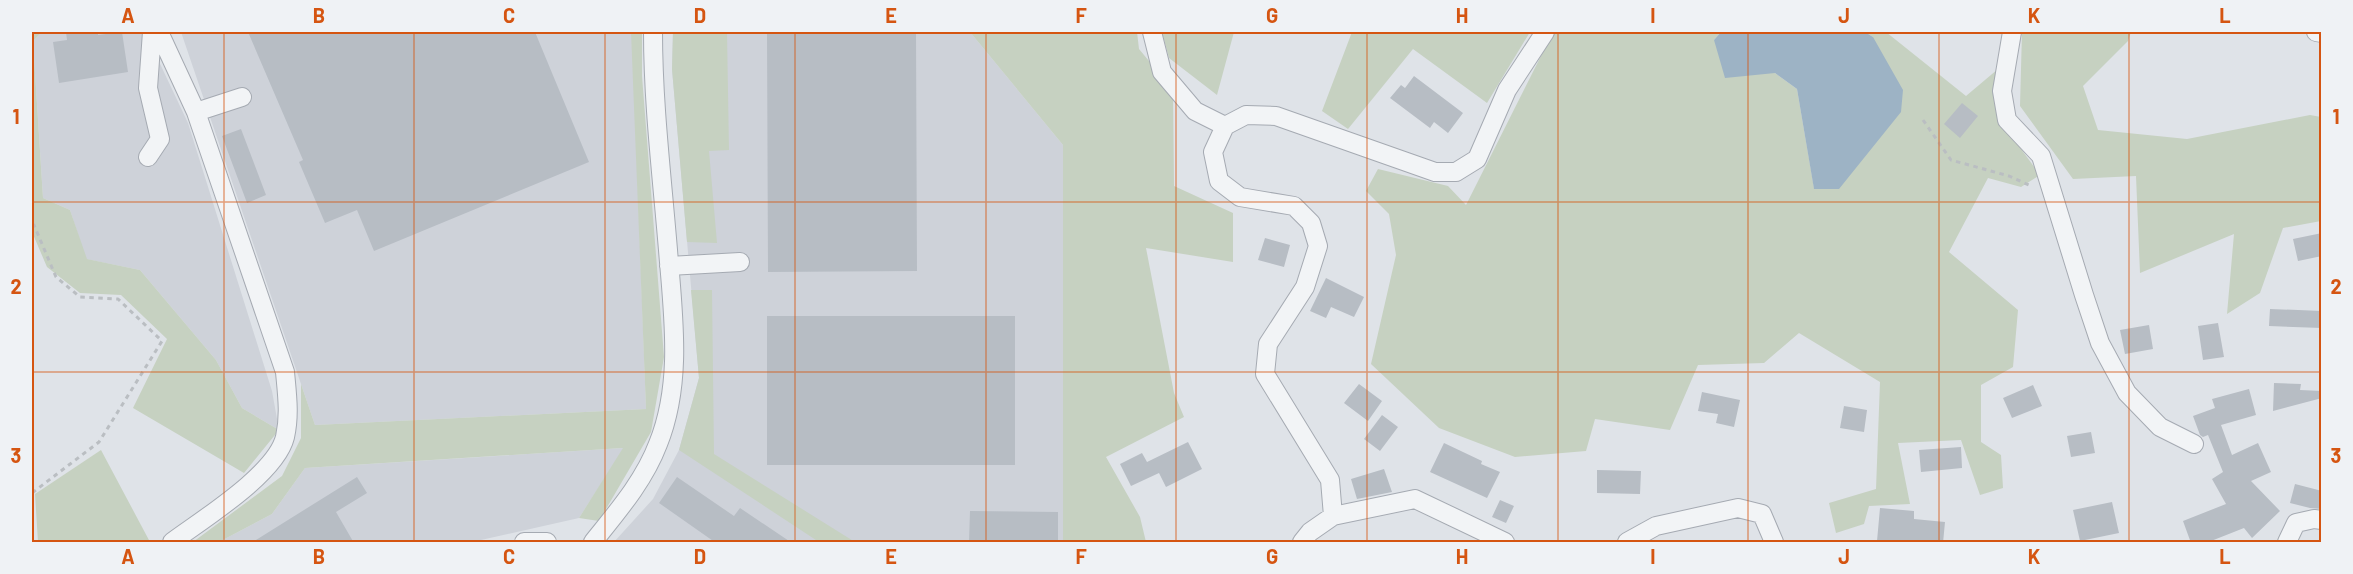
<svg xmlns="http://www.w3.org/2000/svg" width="2353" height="574" font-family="Barlow,sans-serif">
<rect width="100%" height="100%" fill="#dfe3e8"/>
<path fill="#ced2d9" d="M 42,32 L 145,32 L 188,123 L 272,391 L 279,430 L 242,408 L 216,360 L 140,270 L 86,259 L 70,210 L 43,198 L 33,41 Z
M 181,32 L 638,32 L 635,113 L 646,409 L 315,425 Z
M 673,32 L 970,32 L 1063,145 L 1063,542 L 614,542 L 653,499 L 679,450 L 699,378 L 672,69 Z
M 624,448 L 579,518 L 472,542 L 219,542 L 272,514 L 305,468 Z"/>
<path fill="#c6d1c1" d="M 32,32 L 42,32 L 33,41 L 43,198 L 70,210 L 87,259 L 140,270 L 216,360 L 242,408 L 279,430 L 244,473 L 133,408 L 167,339 L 121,295 L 80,293 L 47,267 L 32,232 Z
M 631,32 L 642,32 L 642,76 L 664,357 L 651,432 L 599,521 L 579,518 L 623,448 L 305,468 L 272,514 L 219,542 L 193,542 L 282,476 L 301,438 L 301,384 L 315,425 L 646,409 Z
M 673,32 L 727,32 L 729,150 L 709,151 L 717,243 L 687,242 L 672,69 Z
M 970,32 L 1137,32 L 1139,49 L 1173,90 L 1174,186 L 1233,213 L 1233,262 L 1146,248 L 1174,393 L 1184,417 L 1106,457 L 1140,517 L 1146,542 L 1063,542 L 1063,145 Z
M 1162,32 L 1234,32 L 1217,95 L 1169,58 Z
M 1352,32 L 1530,32 L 1487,103 L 1413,49 L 1348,129 L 1322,111 Z
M 1534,32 L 1721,32 L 1714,40 L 1775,73 L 1797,89 L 1814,188 L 1873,37 L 1865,32 L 1886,32 L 1966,96 L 1998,69 L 2000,120 L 2040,175 L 2021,187 L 1988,178 L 1949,252 L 2018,310 L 2013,367 L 1981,385 L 1981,442 L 2001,455 L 2003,488 L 1980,495 L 1961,440 L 1898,443 L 1910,504 L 1869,506 L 1864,524 L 1836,533 L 1829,503 L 1876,489 L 1880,382 L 1799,333 L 1764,363 L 1698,365 L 1670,430 L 1595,419 L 1586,451 L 1515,457 L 1439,428 L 1371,364 L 1396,255 L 1389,214 L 1366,191 L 1378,169 L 1448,186 L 1466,205 L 1547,44 Z
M 2022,32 L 2131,32 L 2128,41 L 2083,86 L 2098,130 L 2187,139 L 2310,115 L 2321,117 L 2321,221 L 2283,228 L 2260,293 L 2227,314 L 2234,234 L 2140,273 L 2136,176 L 2073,179 L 2020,106 Z
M 691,290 L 712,290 L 714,454 L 855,542 L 819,542 L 679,450 L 699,378 Z
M 101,450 L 150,542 L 38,542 L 35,494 Z"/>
<path fill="#9db3c5" d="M 1721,32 L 1865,32 L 1873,37 L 1903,90 L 1901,112 L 1839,189 L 1814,189 L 1797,89 L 1775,73 L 1725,78 L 1714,40 Z"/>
<path fill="#b7bdc4" d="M 66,32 L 98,32 L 98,35 L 122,32 L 128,72 L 59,83 L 53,42 L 67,40 Z
M 248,32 L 535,32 L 589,162 L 374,251 L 357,210 L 325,223 L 299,162 L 303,160 Z
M 767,32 L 916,32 L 917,271 L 768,272 Z
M 1414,76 L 1463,113 L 1448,133 L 1434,122 L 1430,128 L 1390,98 L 1401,85 L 1405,88 Z
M 1962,103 L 1978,116 L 1960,138 L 1944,124 Z
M 241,129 L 266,195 L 247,203 L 222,136 Z
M 2322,233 L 2322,256 L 2298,261 L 2293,239 Z
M 1265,238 L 1290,245 L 1284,267 L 1258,260 Z
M 1326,278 L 1364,297 L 1354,317 L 1331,307 L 1326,318 L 1310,311 Z
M 2270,309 L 2322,311 L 2322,328 L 2269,326 Z
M 767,316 L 1015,316 L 1015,465 L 767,465 Z
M 2218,323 L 2224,357 L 2203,360 L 2198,326 Z
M 2149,325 L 2153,349 L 2125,354 L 2120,330 Z
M 2274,383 L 2301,384 L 2300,390 L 2322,391 L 2322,398 L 2273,411 Z
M 1359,384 L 1382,401 L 1368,421 L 1344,403 Z
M 2033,385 L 2042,406 L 2012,418 L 2003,398 Z
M 2249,389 L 2256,415 L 2221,425 L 2232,455 L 2258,443 L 2271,472 L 2251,481 L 2280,511 L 2252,538 L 2244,528 L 2206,543 L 2191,543 L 2183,521 L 2226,504 L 2212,479 L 2223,472 L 2208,435 L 2203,437 L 2200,435 L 2193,416 L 2215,408 L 2212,399 Z
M 1702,392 L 1740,400 L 1734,427 L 1716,423 L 1718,414 L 1698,411 Z
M 1844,406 L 1867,410 L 1864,432 L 1840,428 Z
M 1382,415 L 1398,427 L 1380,451 L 1364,439 Z
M 2091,432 L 2095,453 L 2071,457 L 2067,436 Z
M 1188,442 L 1202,469 L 1166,487 L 1159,473 L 1131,486 L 1120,464 L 1142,453 L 1147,462 Z
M 1444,443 L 1482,461 L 1481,464 L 1500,472 L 1487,498 L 1430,472 Z
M 1961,447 L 1962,468 L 1921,472 L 1919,450 Z
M 1384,469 L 1392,492 L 1357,499 L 1351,479 Z
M 1597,470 L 1641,471 L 1640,494 L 1597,493 Z
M 357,477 L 367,493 L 336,512 L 354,543 L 251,543 Z
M 677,477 L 734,516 L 740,508 L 792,543 L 716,543 L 659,503 Z
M 2295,484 L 2322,491 L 2322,509 L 2310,508 L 2290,503 Z
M 1500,500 L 1514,506 L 1506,523 L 1492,517 Z
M 2112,502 L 2119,533 L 2080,541 L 2073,510 Z
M 1880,508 L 1914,511 L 1914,519 L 1945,522 L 1943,543 L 1877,541 Z
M 970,511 L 1058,512 L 1058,543 L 969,543 Z"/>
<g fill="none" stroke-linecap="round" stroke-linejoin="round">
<g stroke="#a5aab2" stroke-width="20">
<path id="minor" d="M 159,32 L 196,112 L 285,372 C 287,394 290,415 285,437 C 276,474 203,519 172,542
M 1152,32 L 1162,72 L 1195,111 L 1225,126
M 2012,32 L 2002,91 L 2007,120 L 2041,156 L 2084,295 L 2100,343 L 2127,393 L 2160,427 L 2194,444
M 2316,32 L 2322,33
M 196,112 L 242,97
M 148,157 L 160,139 L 148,88 L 152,32
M 669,266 L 740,262
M 1333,516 L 1330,480 L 1265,374 L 1268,344 L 1305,287 L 1318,246 L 1311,223 L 1294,206 L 1240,197 L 1219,181 L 1213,152 L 1225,126 L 1246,115 L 1276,116 L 1435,172 L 1456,172 L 1477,159 L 1507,90 L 1545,32
M 524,542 L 547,542
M 593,542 C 617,512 644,481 658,444 C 683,382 673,314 668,250 C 662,177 653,104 653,32
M 1302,542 L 1310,532 L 1333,516 L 1415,499 L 1505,542
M 1627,542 L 1656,526 L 1738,508 L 1762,514 L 1774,542
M 2287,542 L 2296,523 L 2314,519 L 2322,520"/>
</g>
<path stroke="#babec2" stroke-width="3" stroke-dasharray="4.5 4.5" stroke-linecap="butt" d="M 1923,120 L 1951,160 L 2009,176 L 2031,186
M 32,225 L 34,225 L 56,277 L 80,297 L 118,299 L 162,341 L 99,442 L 32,493
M 32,532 L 33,542"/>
<use href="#minor" stroke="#f2f4f6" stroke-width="18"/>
</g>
<path fill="none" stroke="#d55511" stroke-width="1.5" stroke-opacity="0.55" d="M 224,32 L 224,542M 414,32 L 414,542M 605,32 L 605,542M 795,32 L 795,542M 986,32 L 986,542M 1176,32 L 1176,542M 1367,32 L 1367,542M 1558,32 L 1558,542M 1748,32 L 1748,542M 1939,32 L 1939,542M 2129,32 L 2129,542M 32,202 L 2322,202M 32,372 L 2322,372"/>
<rect width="2353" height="574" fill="none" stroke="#eff2f5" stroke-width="66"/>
<rect x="33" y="33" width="2287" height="508" fill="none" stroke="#d55511" stroke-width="2"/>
<g font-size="20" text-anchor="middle" font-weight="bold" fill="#d55511">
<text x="128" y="23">A</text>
<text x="319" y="23">B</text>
<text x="509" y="23">C</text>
<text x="700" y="23">D</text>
<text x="891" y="23">E</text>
<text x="1081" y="23">F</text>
<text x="1272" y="23">G</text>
<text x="1462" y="23">H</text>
<text x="1653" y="23">I</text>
<text x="1844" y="23">J</text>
<text x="2034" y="23">K</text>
<text x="2225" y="23">L</text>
<text x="16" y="124">1</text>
<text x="2336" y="124">1</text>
<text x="16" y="294">2</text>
<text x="2336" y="294">2</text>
<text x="16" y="463">3</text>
<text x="2336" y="463">3</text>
<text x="128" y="564">A</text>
<text x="319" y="564">B</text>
<text x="509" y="564">C</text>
<text x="700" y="564">D</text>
<text x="891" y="564">E</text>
<text x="1081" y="564">F</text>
<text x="1272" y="564">G</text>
<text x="1462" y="564">H</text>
<text x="1653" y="564">I</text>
<text x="1844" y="564">J</text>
<text x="2034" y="564">K</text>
<text x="2225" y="564">L</text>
</g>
</svg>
